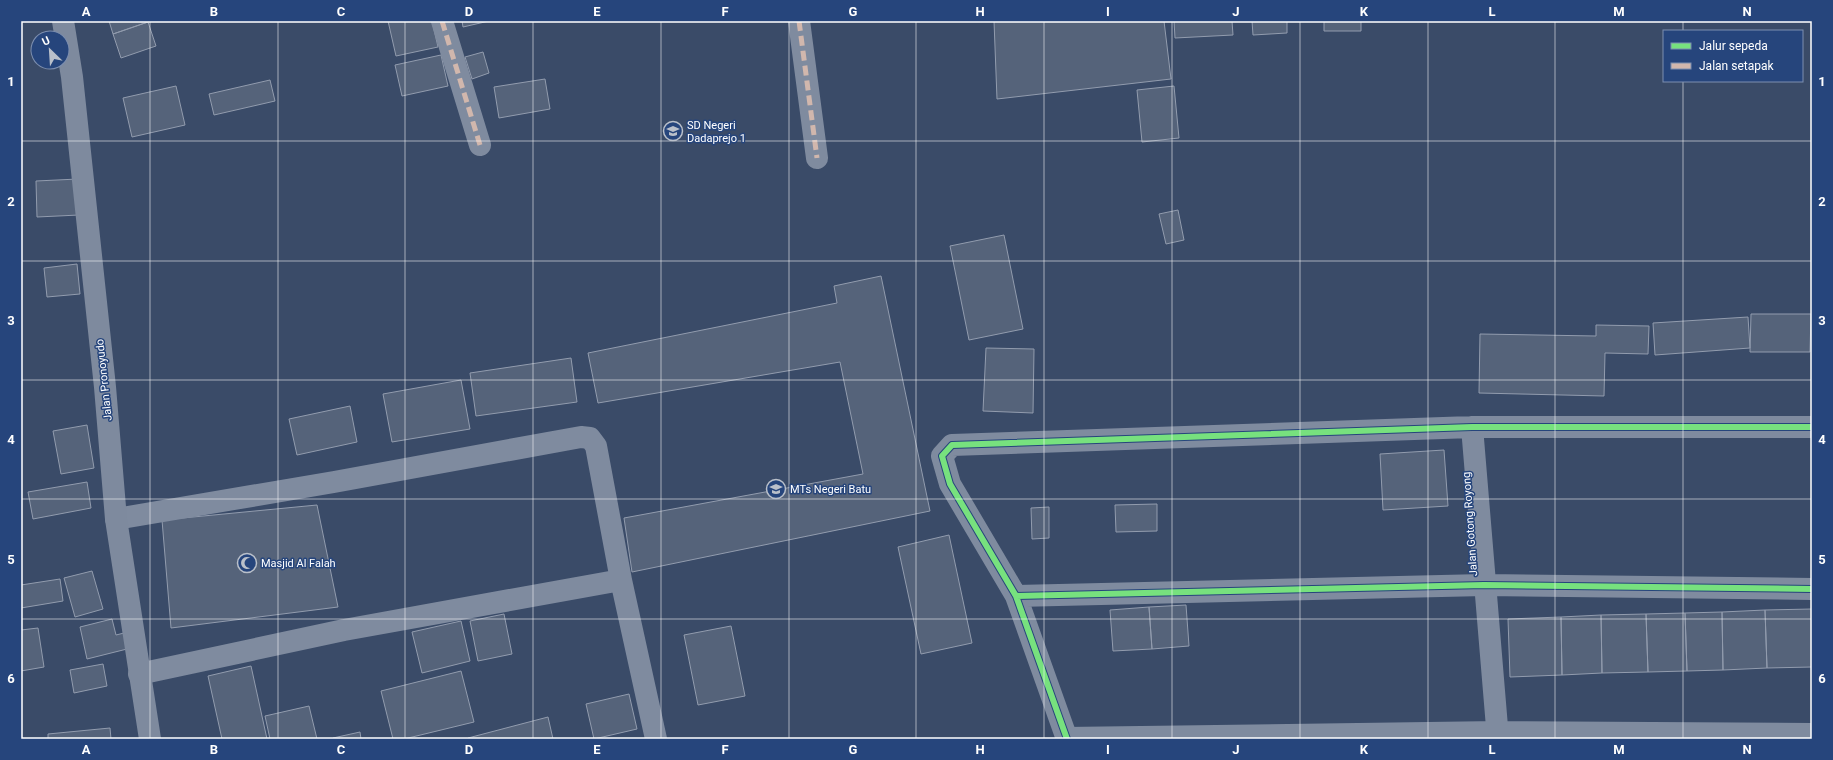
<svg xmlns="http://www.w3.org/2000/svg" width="1833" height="760" font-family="Roboto,sans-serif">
<rect width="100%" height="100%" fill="#3a4b68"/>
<path fill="#55637a" stroke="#929cae" d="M 109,21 L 148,21 L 148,22 L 113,34 Z
M 388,21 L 432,21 L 438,47 L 396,56 Z
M 462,21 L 489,21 L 463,27 Z
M 994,21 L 1164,21 L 1171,79 L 997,99 Z
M 1174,21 L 1232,21 L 1233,35 L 1175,38 Z
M 1252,21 L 1287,21 L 1287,33 L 1253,35 Z
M 1324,21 L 1361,21 L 1361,31 L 1324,31 Z
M 148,22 L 156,46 L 121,58 L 113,34 Z
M 483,52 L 489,73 L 472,79 L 465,57 Z
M 441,55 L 448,86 L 402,96 L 395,65 Z
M 545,79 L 550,109 L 499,118 L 494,87 Z
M 270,80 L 275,101 L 214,115 L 209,94 Z
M 176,86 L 185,125 L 132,137 L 123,98 Z
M 1174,86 L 1179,138 L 1142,142 L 1137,90 Z
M 78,179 L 79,215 L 37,217 L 36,181 Z
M 1178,210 L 1184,240 L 1166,244 L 1159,214 Z
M 1004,235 L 1023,329 L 969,340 L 950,246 Z
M 77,264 L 80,294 L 47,297 L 44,268 Z
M 881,276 L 930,511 L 632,572 L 624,518 L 863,474 L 840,362 L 598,403 L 588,353 L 837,303 L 834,286 Z
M 1751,314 L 1811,314 L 1810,352 L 1750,352 Z
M 1748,317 L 1750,348 L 1655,355 L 1653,323 Z
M 1596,325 L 1649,326 L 1648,354 L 1605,353 L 1604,396 L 1479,393 L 1480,334 L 1596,336 Z
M 986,348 L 1034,349 L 1033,413 L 983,411 Z
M 571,358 L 577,402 L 476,416 L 470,373 Z
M 461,380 L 470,429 L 392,442 L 383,394 Z
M 350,406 L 357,442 L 297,455 L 289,419 Z
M 87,425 L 94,468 L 61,474 L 53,431 Z
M 1444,450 L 1448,506 L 1383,510 L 1380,454 Z
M 87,482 L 91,508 L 33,519 L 28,492 Z
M 1157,504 L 1157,531 L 1116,532 L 1115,505 Z
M 317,505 L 338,607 L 171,628 L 162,520 Z
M 1049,507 L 1049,538 L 1032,539 L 1031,508 Z
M 949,535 L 972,643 L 921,654 L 898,547 Z
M 92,571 L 103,609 L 75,617 L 64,578 Z
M 60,579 L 63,601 L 21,608 L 21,585 Z
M 1186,605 L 1189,646 L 1152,649 L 1149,607 Z
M 1149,607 L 1152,649 L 1113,651 L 1110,610 Z
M 1812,609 L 1812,667 L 1767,668 L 1765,610 Z
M 1765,610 L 1767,668 L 1723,670 L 1722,612 Z
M 1722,612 L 1723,670 L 1687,671 L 1685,613 Z
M 1685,613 L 1687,671 L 1648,672 L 1646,614 Z
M 504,614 L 512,654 L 478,661 L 470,621 Z
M 1646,614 L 1648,672 L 1602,673 L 1601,615 Z
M 1601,615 L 1602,673 L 1562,675 L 1561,617 Z
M 1561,617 L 1562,675 L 1510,677 L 1508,619 Z
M 112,619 L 116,635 L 124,633 L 127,649 L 87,659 L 80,627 Z
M 461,621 L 470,661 L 422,673 L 412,632 Z
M 731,626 L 745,696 L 698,705 L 684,635 Z
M 38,628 L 44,667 L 21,671 L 21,630 Z
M 103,664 L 107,686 L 74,693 L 70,670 Z
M 251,666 L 267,739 L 222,739 L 208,676 Z
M 461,671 L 474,722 L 404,739 L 393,739 L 381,691 Z
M 629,694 L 637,729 L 594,739 L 586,704 Z
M 309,706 L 317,739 L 270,739 L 265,716 Z
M 548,717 L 553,739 L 469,739 L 468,738 Z
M 110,728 L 111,739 L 48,739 L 48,734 Z
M 360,732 L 361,739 L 333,739 L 333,738 Z"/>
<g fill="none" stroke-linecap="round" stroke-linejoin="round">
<path stroke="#7f8b9f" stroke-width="22" d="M 442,21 L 480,145
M 799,21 L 817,158
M 1472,427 L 1498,739
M 116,519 L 334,482 L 581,437 L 590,438 L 596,446 L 621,580
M 1016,596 L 1484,585 L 1812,589
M 139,674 L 344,630 L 621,580 L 656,739
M 1066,738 L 1498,732 L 1812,734
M 1067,739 L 1016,596 L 950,484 L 942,456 L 952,445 L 1472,427 L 1812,427"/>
<path stroke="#7e8a9e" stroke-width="22" d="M 63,21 L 72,77 L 105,387 L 116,519 L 150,739"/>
<path stroke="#d1b7ad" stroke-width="5" stroke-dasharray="10 5" stroke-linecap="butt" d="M 442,21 L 480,145
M 799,21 L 817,158"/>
<g stroke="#26457c" stroke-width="8">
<path id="cycleway" d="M 1016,596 L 1484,585 L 1812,589
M 1067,739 L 1016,596 L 950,484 L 942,456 L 952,445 L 1472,427 L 1812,427"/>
</g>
<use href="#cycleway" stroke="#77e17e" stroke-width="6"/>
</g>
<path fill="none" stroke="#fff" stroke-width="1" stroke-opacity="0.55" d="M 150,21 L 150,739M 278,21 L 278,739M 405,21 L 405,739M 533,21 L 533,739M 661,21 L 661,739M 789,21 L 789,739M 916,21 L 916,739M 1044,21 L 1044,739M 1172,21 L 1172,739M 1300,21 L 1300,739M 1428,21 L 1428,739M 1555,21 L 1555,739M 1683,21 L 1683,31M 1683,81 L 1683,739M 21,141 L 1812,141M 21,261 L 1812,261M 21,380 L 1812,380M 21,499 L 1812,499M 21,619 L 1812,619"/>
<defs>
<g id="school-ring" transform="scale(1)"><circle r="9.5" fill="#26457c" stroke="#bac0ca" stroke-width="1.5"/><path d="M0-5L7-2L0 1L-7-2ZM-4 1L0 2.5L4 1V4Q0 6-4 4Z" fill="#bac0ca"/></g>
<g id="mosque-ring" transform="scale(1)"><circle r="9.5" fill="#26457c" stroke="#bac0ca" stroke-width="1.5"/><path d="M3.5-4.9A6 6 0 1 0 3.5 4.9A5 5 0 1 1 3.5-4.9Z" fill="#bac0ca"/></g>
</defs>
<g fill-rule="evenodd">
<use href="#school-ring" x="673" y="131"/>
<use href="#school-ring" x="776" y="489"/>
<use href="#mosque-ring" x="247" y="563"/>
</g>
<g text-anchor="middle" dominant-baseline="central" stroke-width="3" stroke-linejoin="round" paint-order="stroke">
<g font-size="11" fill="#fff" stroke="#26457c" text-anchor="start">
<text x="687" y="125">SD Negeri<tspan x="687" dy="13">Dadaprejo 1</tspan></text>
<text x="790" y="489">MTs Negeri Batu</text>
<text x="261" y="563">Masjid Al Falah</text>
</g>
<g font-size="11" fill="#fff" stroke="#26457c">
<text transform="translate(104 380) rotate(-96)">Jalan Pronoyudo</text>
<text transform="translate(1470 524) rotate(-94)">Jalan Gotong Royong</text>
</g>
</g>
<rect width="1833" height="760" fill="none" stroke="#26457c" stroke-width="44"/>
<rect x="1663" y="30" width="140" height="52" fill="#26457c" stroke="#7d8fb0"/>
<rect x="1671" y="43" width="20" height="6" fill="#77e17e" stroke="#7d8fb0"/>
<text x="1699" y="50" font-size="12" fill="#ffffff">Jalur sepeda</text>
<rect x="1671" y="63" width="20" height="6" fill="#d1b7ad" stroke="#7d8fb0"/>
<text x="1699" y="70" font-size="12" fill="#ffffff">Jalan setapak</text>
<g transform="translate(50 50) rotate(335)"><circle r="19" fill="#26457c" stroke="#7d8fb0"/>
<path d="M0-3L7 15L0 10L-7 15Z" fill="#bac0ca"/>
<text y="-6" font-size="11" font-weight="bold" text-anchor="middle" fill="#ffffff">U</text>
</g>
<rect x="22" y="22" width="1789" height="716" fill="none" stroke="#fff" stroke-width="1.5"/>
<g font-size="13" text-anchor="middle" font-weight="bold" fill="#fff">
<text x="86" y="16">A</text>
<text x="214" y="16">B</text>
<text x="341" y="16">C</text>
<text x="469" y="16">D</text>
<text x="597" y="16">E</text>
<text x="725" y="16">F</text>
<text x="853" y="16">G</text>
<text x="980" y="16">H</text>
<text x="1108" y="16">I</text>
<text x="1236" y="16">J</text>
<text x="1364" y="16">K</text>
<text x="1492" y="16">L</text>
<text x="1619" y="16">M</text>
<text x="1747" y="16">N</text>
<text x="11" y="86">1</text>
<text x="1822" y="86">1</text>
<text x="11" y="206">2</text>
<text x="1822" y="206">2</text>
<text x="11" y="325">3</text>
<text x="1822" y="325">3</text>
<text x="11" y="444">4</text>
<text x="1822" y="444">4</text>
<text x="11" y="564">5</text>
<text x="1822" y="564">5</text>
<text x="11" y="683">6</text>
<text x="1822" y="683">6</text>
<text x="86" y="754">A</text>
<text x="214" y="754">B</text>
<text x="341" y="754">C</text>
<text x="469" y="754">D</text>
<text x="597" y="754">E</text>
<text x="725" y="754">F</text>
<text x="853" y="754">G</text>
<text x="980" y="754">H</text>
<text x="1108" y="754">I</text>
<text x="1236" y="754">J</text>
<text x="1364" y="754">K</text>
<text x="1492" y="754">L</text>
<text x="1619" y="754">M</text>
<text x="1747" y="754">N</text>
</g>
</svg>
